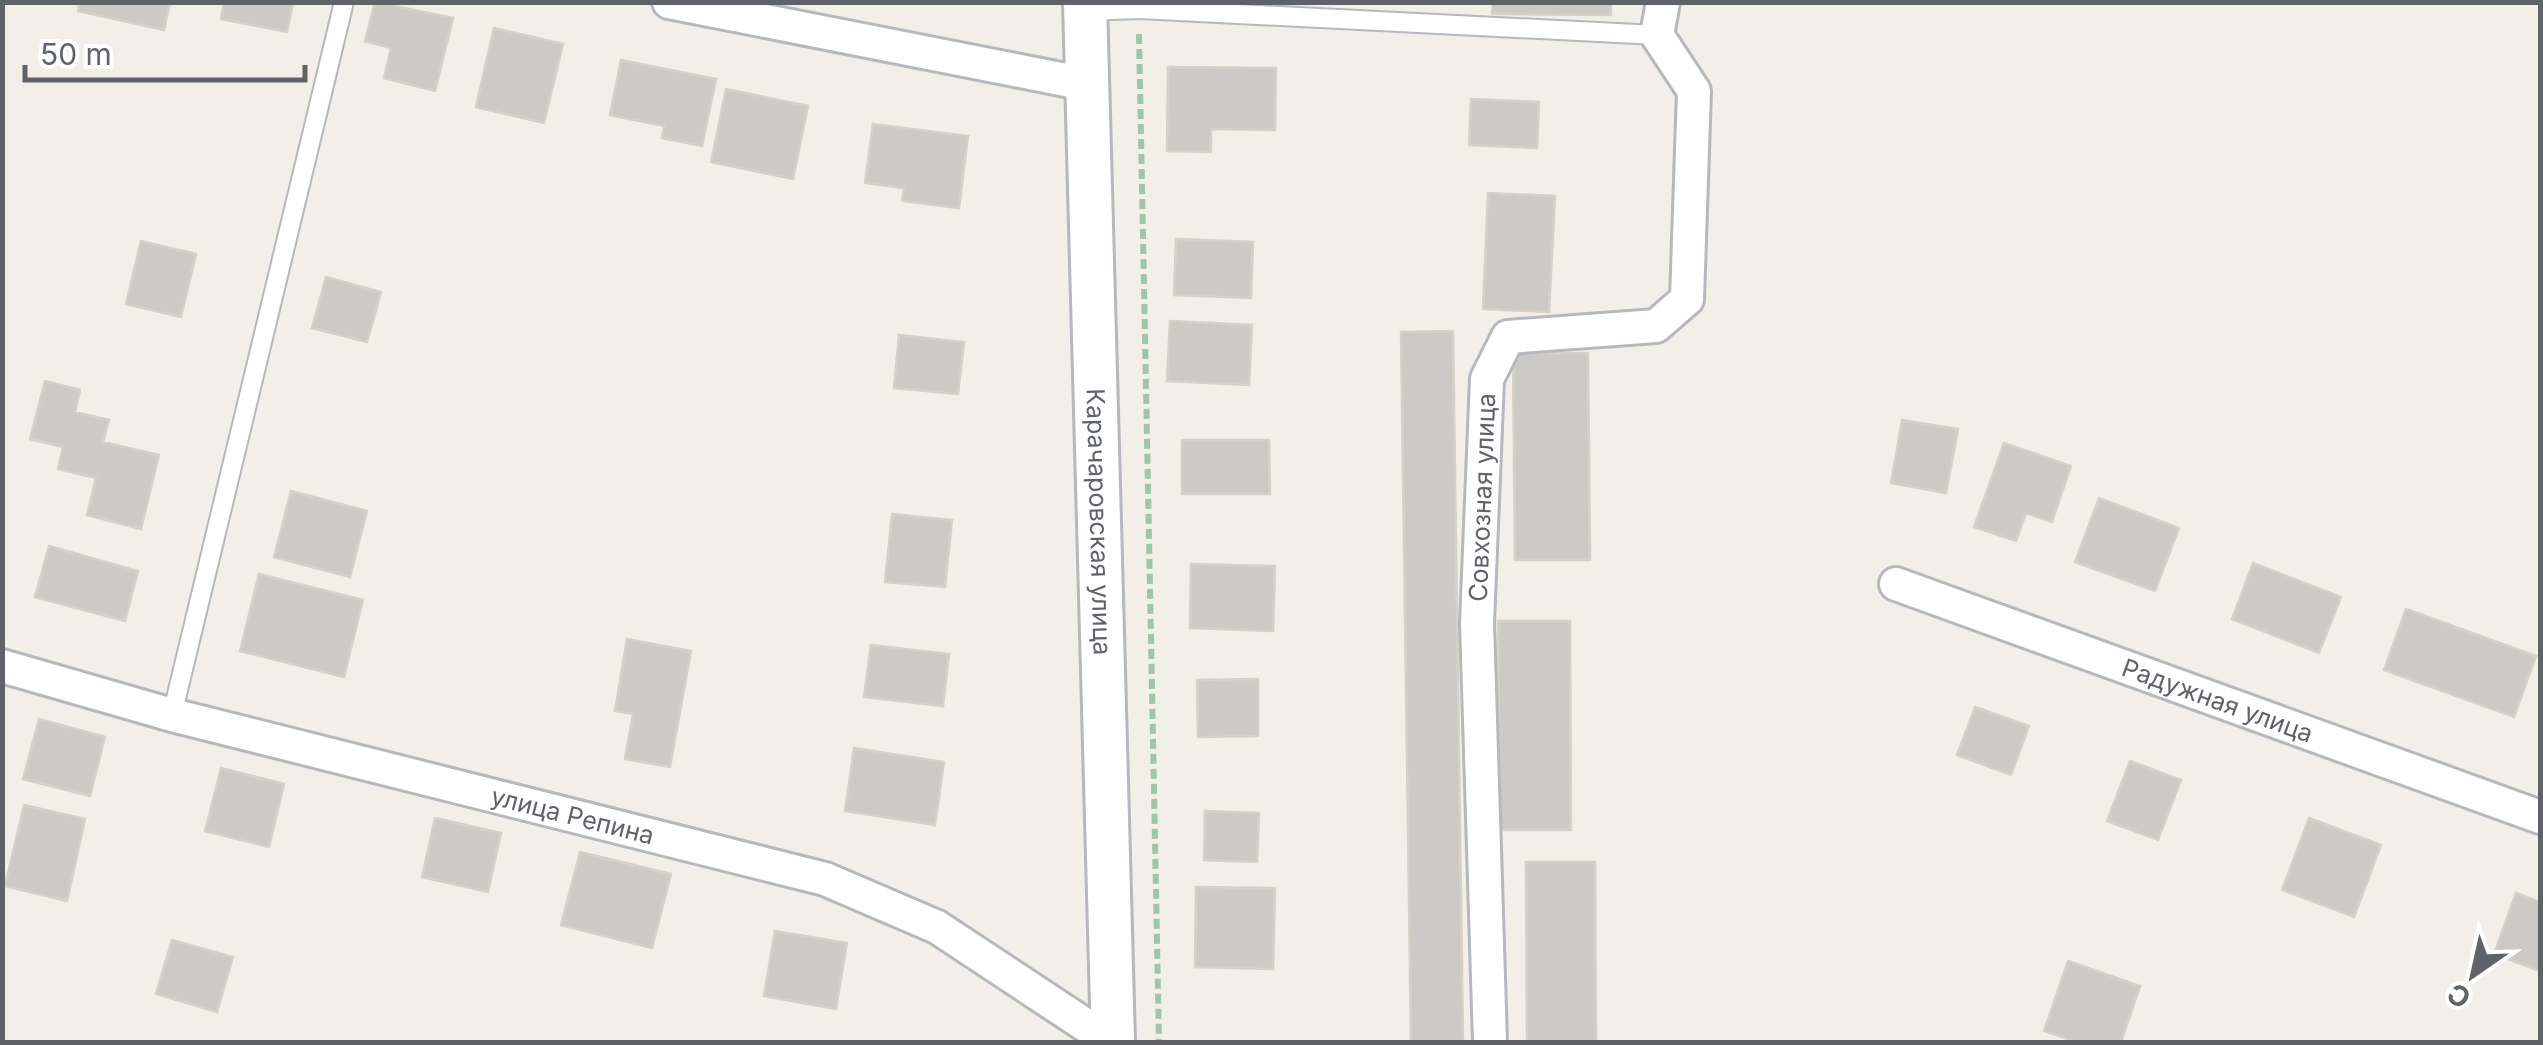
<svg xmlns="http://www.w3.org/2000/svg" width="2543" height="1045" font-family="Inter,sans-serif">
<rect width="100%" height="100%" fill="#f1efe8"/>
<path fill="#cccac5" stroke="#d6d1c6" stroke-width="2.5" d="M 80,2 L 170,2 L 164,30 L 78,11 Z
M 224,2 L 293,2 L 287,32 L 221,19 Z
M 375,2 L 453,18 L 435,91 L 384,78 L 391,48 L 365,41 Z
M 1493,2 L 1611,2 L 1611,15 L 1492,14 Z
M 494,28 L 563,44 L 544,123 L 476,107 Z
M 621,60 L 716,79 L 702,146 L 662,138 L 664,126 L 610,115 Z
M 1168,67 L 1276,68 L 1275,130 L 1211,129 L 1211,152 L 1167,151 Z
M 726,89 L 808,106 L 793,179 L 711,162 Z
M 1471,99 L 1539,102 L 1537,148 L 1469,145 Z
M 873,124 L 968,136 L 959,208 L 902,201 L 904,188 L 865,183 Z
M 1488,193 L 1555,196 L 1549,312 L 1483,309 Z
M 1176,239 L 1253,242 L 1251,298 L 1174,295 Z
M 141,241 L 196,254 L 181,317 L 126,304 Z
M 326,277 L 381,292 L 367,342 L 312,328 Z
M 1170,321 L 1252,325 L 1249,385 L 1167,381 Z
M 1453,331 L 1463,1042 L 1411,1042 L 1401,332 Z
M 899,335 L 964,342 L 958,394 L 894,388 Z
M 1588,353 L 1590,560 L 1515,560 L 1513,354 Z
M 45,381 L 80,390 L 75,412 L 109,420 L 103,442 L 159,455 L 141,529 L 87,515 L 96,478 L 58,469 L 63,447 L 30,439 Z
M 1902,420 L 1958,429 L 1946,493 L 1891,483 Z
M 1182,440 L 1269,440 L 1270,494 L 1182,494 Z
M 2004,443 L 2071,466 L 2052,522 L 2026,513 L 2016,541 L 1974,527 Z
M 291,491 L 367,511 L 350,577 L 274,557 Z
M 2099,498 L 2179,528 L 2155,591 L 2075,562 Z
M 892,514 L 952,520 L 945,587 L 885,582 Z
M 49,546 L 138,571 L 125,621 L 35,597 Z
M 2253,563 L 2341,597 L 2319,653 L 2232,619 Z
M 1191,564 L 1275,566 L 1273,631 L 1190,628 Z
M 259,574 L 363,600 L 344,677 L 240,651 Z
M 2406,609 L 2536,656 L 2514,717 L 2384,670 Z
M 1498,621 L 1570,621 L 1571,830 L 1500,830 Z
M 627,639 L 691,651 L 670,767 L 625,759 L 633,714 L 615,711 Z
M 871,645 L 949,654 L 943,706 L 864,697 Z
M 1258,679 L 1258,736 L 1198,737 L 1197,680 Z
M 1975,707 L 2029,726 L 2011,775 L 1957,755 Z
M 39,719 L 105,737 L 90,796 L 23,779 Z
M 854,748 L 944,762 L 935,825 L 845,811 Z
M 2130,761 L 2181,780 L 2158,840 L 2107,821 Z
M 221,768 L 284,784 L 269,847 L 205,831 Z
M 24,805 L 85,819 L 67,901 L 5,886 Z
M 1205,811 L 1259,813 L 1257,862 L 1204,860 Z
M 435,818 L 501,833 L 488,892 L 422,877 Z
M 2309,818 L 2381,845 L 2354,917 L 2282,890 Z
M 580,852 L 671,874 L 652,948 L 561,925 Z
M 1526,862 L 1595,862 L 1596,1042 L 1527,1042 Z
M 1196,887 L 1275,888 L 1273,969 L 1195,967 Z
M 2516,893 L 2540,902 L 2540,971 L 2494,954 Z
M 775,931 L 847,943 L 836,1009 L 764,996 Z
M 172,940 L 233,957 L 217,1012 L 156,994 Z
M 2068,961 L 2140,986 L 2121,1042 L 2077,1042 L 2044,1031 Z"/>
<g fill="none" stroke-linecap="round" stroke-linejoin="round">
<g stroke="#b5b8bc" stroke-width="22">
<path id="service" d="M 1085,11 L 1139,9 L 1657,35
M 172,715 L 344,2"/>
</g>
<g stroke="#b5b8bc" stroke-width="38">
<g id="minor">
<path d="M 669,2 L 1086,84"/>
<path id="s1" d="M 1896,584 L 2540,817"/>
<path id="s2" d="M 2,666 L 172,715 L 825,879 L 937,927 L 1111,1042"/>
<path id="s3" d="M 1490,1042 L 1477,623 L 1487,379 L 1508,337 L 1656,326 L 1687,299 L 1694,91 L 1657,35 L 1663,2"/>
</g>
</g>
<g stroke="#b5b8bc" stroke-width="48">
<g id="tertiary">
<path id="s4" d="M 1085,2 L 1113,1042"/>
</g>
</g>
<path stroke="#9cc7a9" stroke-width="6" stroke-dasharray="10 5" stroke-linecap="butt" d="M 1139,34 L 1159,1042"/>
<use href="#service" stroke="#fff" stroke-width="18"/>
<use href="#minor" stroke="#fff" stroke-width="32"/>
<use href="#tertiary" stroke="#fff" stroke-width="42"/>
</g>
<g text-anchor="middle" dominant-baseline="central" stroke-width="9" stroke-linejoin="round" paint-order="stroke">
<g font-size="25" fill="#5f6368" stroke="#fff">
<text stroke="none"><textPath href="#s3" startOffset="545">Совхозная улица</textPath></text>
<text stroke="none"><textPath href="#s4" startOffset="520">Карачаровская улица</textPath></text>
<text stroke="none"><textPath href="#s1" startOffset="342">Радужная улица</textPath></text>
<text stroke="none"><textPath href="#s2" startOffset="590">улица Репина</textPath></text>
</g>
</g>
<rect width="2543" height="1045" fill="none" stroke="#5f6368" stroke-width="10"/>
<g transform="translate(2473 975) rotate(214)" stroke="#ffffff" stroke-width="8" paint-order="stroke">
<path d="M0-8L18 38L0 25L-18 38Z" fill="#5f6368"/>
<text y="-15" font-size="28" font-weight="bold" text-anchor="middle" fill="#5f6368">С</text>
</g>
<path d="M25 65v15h280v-15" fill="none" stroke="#5f6368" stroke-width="5"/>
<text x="40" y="65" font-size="30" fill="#5f6368" stroke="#ffffff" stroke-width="8" paint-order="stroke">50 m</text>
</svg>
